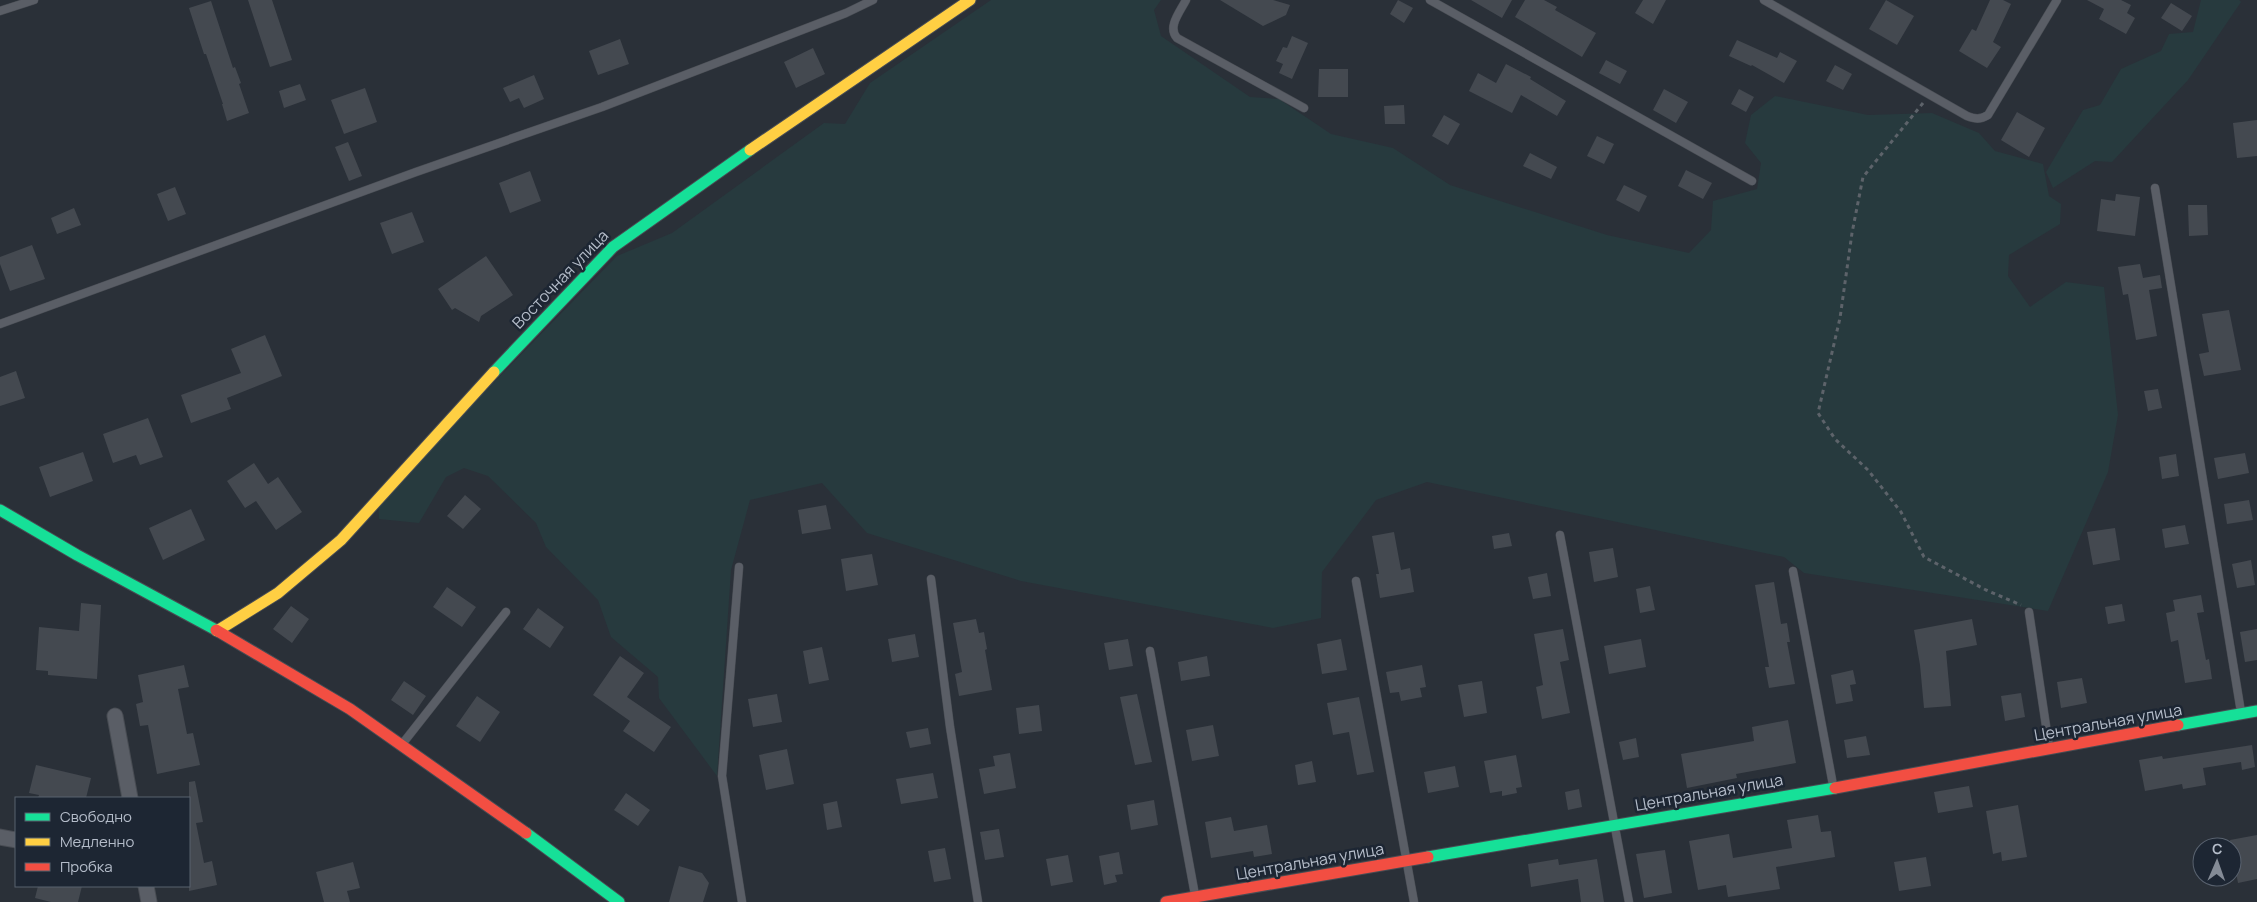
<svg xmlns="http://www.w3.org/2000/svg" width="2257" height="902" font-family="Manrope,sans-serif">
<rect width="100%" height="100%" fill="#2a3038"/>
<path fill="#273a3e" d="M 991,0 L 1161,0 L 1154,10 L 1161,36 L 1250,97 L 1279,99 L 1331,134 L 1393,148 L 1450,185 L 1607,235 L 1689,253 L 1711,230 L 1713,201 L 1757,189 L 1761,163 L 1745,143 L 1751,115 L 1775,96 L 1868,115 L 1932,113 L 1979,133 L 1995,151 L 2043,164 L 2049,196 L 2061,204 L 2060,224 L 2009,255 L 2008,276 L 2030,307 L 2066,282 L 2104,287 L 2118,415 L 2108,472 L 2048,611 L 1804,573 L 1784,557 L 1427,482 L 1376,500 L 1322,572 L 1321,618 L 1273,628 L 1021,581 L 867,533 L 822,483 L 750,500 L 731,570 L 717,776 L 659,698 L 658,677 L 611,637 L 598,600 L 546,547 L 536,523 L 488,476 L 464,468 L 446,477 L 419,523 L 379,519 L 378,501 L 617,256 L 672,233 L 824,123 L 845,124 L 870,83 Z
M 2201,0 L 2239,0 L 2241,2 L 2188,80 L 2112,162 L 2095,161 L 2053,188 L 2046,172 L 2083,110 L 2100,105 L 2121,69 L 2161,51 L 2169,34 L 2193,32 Z"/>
<path fill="#444950" d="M 248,0 L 272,0 L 292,60 L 270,67 Z
M 1220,0 L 1273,0 L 1290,5 L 1286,15 L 1263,26 Z
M 1398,0 L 1413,8 L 1404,23 L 1390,14 Z
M 1471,0 L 1512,0 L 1502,18 Z
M 1525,0 L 1544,0 L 1557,7 L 1555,10 L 1596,33 L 1582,57 L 1515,17 Z
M 1643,0 L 1666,0 L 1653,24 L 1635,13 Z
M 1886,0 L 1914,16 L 1897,45 L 1869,29 Z
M 1990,0 L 2003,0 L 2011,4 L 1993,42 L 2001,47 L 1987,68 L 1959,51 L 1972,29 L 1976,31 Z
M 2087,0 L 2121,0 L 2131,5 L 2127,13 L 2135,18 L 2126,34 L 2099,19 L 2104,9 Z
M 211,1 L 233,68 L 235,67 L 241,83 L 239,84 L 249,113 L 227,121 L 222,104 L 223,104 L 206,54 L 204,54 L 189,8 Z
M 2171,3 L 2192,16 L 2182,31 L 2161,18 Z
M 1292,36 L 1308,43 L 1292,79 L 1279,73 L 1283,64 L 1276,61 L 1283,47 L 1287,48 Z
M 620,39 L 629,64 L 598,75 L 589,51 Z
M 1737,40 L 1777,58 L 1780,52 L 1797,61 L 1784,83 L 1752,65 L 1751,66 L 1729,56 Z
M 813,48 L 825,74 L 796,88 L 784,62 Z
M 1606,60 L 1627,71 L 1620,84 L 1599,73 Z
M 1506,64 L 1531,77 L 1530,79 L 1566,101 L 1557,116 L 1521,95 L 1512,113 L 1469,91 L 1478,73 L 1496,83 Z
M 1835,65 L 1852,74 L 1843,90 L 1826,81 Z
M 1319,69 L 1348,69 L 1348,97 L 1318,97 Z
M 534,75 L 544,99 L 524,108 L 519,98 L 510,102 L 503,88 Z
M 300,84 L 306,100 L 284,108 L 279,91 Z
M 365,88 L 377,122 L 344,134 L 331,100 Z
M 1664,89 L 1688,102 L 1676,123 L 1653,110 Z
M 1739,89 L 1754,97 L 1746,112 L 1731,104 Z
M 1404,105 L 1405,124 L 1385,124 L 1384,106 Z
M 2017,112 L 2045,128 L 2029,157 L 2001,140 Z
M 1444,115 L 1460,124 L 1448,145 L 1432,136 Z
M 2257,120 L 2257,156 L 2237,158 L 2233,123 Z
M 1597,136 L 1614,144 L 1604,164 L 1587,156 Z
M 348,142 L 362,176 L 349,181 L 335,147 Z
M 1530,153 L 1557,167 L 1551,179 L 1523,166 Z
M 1686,170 L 1712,183 L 1703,199 L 1678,186 Z
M 530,171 L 541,201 L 510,213 L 499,183 Z
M 1624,185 L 1647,196 L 1639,212 L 1616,200 Z
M 175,187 L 186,214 L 168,221 L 157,194 Z
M 2116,194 L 2140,197 L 2135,236 L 2097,231 L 2101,199 L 2115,201 Z
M 2188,205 L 2207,205 L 2208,235 L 2189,236 Z
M 74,208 L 81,225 L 57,234 L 51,218 Z
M 412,212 L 424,242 L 392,254 L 380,223 Z
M 32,245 L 45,279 L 10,291 L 0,264 L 0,257 Z
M 486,256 L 513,295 L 481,316 L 479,322 L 455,308 L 452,310 L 438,289 Z
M 2140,264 L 2143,278 L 2160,275 L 2162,288 L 2149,290 L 2157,336 L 2136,340 L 2128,294 L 2123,295 L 2118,267 Z
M 2229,310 L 2241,370 L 2204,376 L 2199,354 L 2209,352 L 2202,314 Z
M 265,335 L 282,376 L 227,398 L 231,409 L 191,423 L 181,395 L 241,373 L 231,349 Z
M 16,371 L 25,398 L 0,406 L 0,377 Z
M 2158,389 L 2162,408 L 2148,411 L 2144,391 Z
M 148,418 L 163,457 L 140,465 L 136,455 L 113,463 L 103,434 Z
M 83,452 L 93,481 L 50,497 L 39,467 Z
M 2245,453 L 2249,473 L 2218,479 L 2214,458 Z
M 2176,454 L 2179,476 L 2162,479 L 2159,457 Z
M 254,463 L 268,484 L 278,477 L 302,512 L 276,530 L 256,501 L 245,508 L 227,481 Z
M 465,495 L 481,509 L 463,529 L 447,516 Z
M 2249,500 L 2253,520 L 2227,524 L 2224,504 Z
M 826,505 L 831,529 L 802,534 L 798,510 Z
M 191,509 L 205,540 L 163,560 L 149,528 Z
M 2185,525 L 2189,544 L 2165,548 L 2162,529 Z
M 2115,528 L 2120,560 L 2093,565 L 2087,532 Z
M 1394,532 L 1401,570 L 1410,568 L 1414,592 L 1380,598 L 1376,574 L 1379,574 L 1372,536 Z
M 1509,533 L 1512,546 L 1494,549 L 1492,536 Z
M 1613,548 L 1618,577 L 1594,582 L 1589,552 Z
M 872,554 L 878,585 L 846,591 L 841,559 Z
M 2251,560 L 2255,585 L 2237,588 L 2232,564 Z
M 1547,573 L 1551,596 L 1533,599 L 1528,577 Z
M 1774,582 L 1781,624 L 1787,623 L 1790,642 L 1787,642 L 1795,684 L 1769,688 L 1765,667 L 1769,667 L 1755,585 Z
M 1650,586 L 1655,610 L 1640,613 L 1636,589 Z
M 447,587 L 476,607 L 462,627 L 433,607 Z
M 2201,595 L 2204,612 L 2197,613 L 2206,660 L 2209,659 L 2212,679 L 2185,683 L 2178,640 L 2171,642 L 2166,613 L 2175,611 L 2173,600 Z
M 81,603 L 101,605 L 97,679 L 48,675 L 48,671 L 36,670 L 39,627 L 79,631 Z
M 2122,604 L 2125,621 L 2108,624 L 2105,607 Z
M 291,606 L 309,619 L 292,643 L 273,629 Z
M 538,608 L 564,627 L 550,648 L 523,629 Z
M 976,619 L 979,633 L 984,632 L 987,649 L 985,650 L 992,690 L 959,696 L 955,674 L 962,672 L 953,623 Z
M 1972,619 L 1977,645 L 1946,651 L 1951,706 L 1924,708 L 1920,665 L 1914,630 Z
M 1563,629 L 1569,660 L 1560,662 L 1570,713 L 1542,719 L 1536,687 L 1543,685 L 1534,634 Z
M 2257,629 L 2257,660 L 2245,662 L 2240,632 Z
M 915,634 L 919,657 L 892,662 L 888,639 Z
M 1128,639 L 1133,666 L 1109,670 L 1104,643 Z
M 1341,639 L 1347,670 L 1322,674 L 1317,644 Z
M 1641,639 L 1646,667 L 1609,674 L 1604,646 Z
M 822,647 L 829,680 L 809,684 L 803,651 Z
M 620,656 L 644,673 L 627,697 L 671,727 L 654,752 L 623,731 L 630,721 L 593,695 Z
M 1207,656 L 1210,676 L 1181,681 L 1178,662 Z
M 184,665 L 189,687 L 178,689 L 187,734 L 193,733 L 200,765 L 157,774 L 148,725 L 140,726 L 136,704 L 143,702 L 138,675 Z
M 1422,665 L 1426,687 L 1420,688 L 1422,697 L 1401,701 L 1399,692 L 1390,693 L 1386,672 Z
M 1853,670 L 1856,684 L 1850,685 L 1853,701 L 1836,704 L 1831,675 Z
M 2082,678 L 2087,703 L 2061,708 L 2057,682 Z
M 404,681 L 426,696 L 413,715 L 391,700 Z
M 1482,681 L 1487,713 L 1464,717 L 1458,685 Z
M 2021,693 L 2025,717 L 2005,721 L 2001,696 Z
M 777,694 L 782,722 L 753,727 L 748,699 Z
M 1137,694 L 1152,762 L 1135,765 L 1120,697 Z
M 477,696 L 500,712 L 480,742 L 456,726 Z
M 1359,697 L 1374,772 L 1357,775 L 1349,732 L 1333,735 L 1327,703 Z
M 1039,705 L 1042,731 L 1019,734 L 1016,708 Z
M 1788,720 L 1796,763 L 1736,774 L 1737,778 L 1687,788 L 1681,754 L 1754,741 L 1752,727 Z
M 1213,725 L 1219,756 L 1192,761 L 1186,730 Z
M 928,728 L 931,744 L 910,748 L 906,732 Z
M 1866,736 L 1870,755 L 1847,758 L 1844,740 Z
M 1636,738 L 1639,757 L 1623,760 L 1619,742 Z
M 2252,745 L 2255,767 L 2242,770 L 2241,762 L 2203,768 L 2206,785 L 2183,789 L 2182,784 L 2145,791 L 2139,760 L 2162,756 L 2163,759 Z
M 787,749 L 794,784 L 766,790 L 759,755 Z
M 1010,753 L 1016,788 L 984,794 L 979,769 L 995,766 L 993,756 Z
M 1516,755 L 1522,787 L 1516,788 L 1517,793 L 1502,796 L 1502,791 L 1490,793 L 1484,761 Z
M 1312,761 L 1316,782 L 1298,785 L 1295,765 Z
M 36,765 L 91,778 L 86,798 L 38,798 L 39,795 L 29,793 Z
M 1455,766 L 1459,787 L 1428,793 L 1424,772 Z
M 933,773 L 938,798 L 901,804 L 896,779 Z
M 195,781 L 203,822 L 196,823 L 204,863 L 212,861 L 217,885 L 189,891 L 189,782 Z
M 1969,786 L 1973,807 L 1938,813 L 1934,792 Z
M 1579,789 L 1582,807 L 1568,810 L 1565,792 Z
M 626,793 L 650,810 L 638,826 L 614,810 Z
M 1154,800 L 1158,825 L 1131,830 L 1127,805 Z
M 837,801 L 842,827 L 827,830 L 823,804 Z
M 2018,805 L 2027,857 L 2002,861 L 2001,852 L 1993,854 L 1986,811 Z
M 1818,815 L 1821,832 L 1831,831 L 1835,857 L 1776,867 L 1780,889 L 1728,897 L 1726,885 L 1698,890 L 1689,841 L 1729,834 L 1733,858 L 1792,848 L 1787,820 Z
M 1231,817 L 1234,831 L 1267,825 L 1272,854 L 1254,857 L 1253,851 L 1211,858 L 1205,822 Z
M 999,829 L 1004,857 L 985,860 L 980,832 Z
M 2257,835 L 2257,879 L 2238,883 L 2230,840 Z
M 945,848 L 951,879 L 934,882 L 928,851 Z
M 1665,850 L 1672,893 L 1644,898 L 1636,854 Z
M 1119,852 L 1123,874 L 1115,875 L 1117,882 L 1104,885 L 1099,856 Z
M 1068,855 L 1073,882 L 1051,886 L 1046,859 Z
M 1926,857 L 1931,886 L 1899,891 L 1894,862 Z
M 1558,859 L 1559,865 L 1597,859 L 1604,902 L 1581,902 L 1578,879 L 1531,887 L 1528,864 Z
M 353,862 L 360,888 L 347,891 L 350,902 L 324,902 L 316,872 Z
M 679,866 L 702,873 L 709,883 L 703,902 L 669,902 Z
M 38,886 L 82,886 L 78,902 L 51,902 L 35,898 Z"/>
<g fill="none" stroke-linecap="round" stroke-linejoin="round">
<g stroke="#484c53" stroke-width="9">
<path id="lane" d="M 1186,0 C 1180,12 1167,27 1177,38 L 1304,108
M 1430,0 L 1752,181
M 1764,0 L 1967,116 C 1975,119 1980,120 1988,115 L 2057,0
M 0,11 L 34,0
M 2155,188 L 2241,712
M 0,324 L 416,172 L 602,107 L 846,13 L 873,0
M 1560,535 L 1629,902
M 739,567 L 722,776 L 742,902
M 1793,571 L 1833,785
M 931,579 L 950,727 L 978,902
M 1356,581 L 1414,902
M 2029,612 L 2049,746
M 1150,651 L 1195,895
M 403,743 L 506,612"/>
</g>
<g stroke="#484c53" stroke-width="17">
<path id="street" d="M 115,716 L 130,798
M 0,837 L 16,840
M 146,886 L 149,902"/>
</g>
<g stroke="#484c53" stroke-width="13">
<path id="fast" d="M 494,372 L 613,247 L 750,150
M 0,510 L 77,555 L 216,630
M 2178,725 L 2257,711
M 526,833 L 619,902
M 1428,857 L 1835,788"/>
</g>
<g stroke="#484c53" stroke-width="13">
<path id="slow" d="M 750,150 L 970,0
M 217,631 L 278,593 L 341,540 L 494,372"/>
</g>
<g stroke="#484c53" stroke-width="13">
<path id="jam" d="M 216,630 L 350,709 L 526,833
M 1835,788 L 2178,725
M 1166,902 L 1428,857"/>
</g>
<path stroke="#5d636a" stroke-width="3" stroke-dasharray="4 4" stroke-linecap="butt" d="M 1923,103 L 1863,177 L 1852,233 L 1840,318 L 1818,413 L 1835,439 L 1868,470 L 1901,512 L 1924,557 L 1986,590 L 2021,605"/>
<use href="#lane" stroke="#5a5e66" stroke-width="8"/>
<use href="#street" stroke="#5a5e66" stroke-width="15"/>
<use href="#fast" stroke="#16e098" stroke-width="11"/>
<use href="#slow" stroke="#ffcf43" stroke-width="11"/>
<use href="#jam" stroke="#f24e42" stroke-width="11"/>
</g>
<g text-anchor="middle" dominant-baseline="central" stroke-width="5" stroke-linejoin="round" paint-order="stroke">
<g font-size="16" fill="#b4bcc9" stroke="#1d2633">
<text transform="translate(560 279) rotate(-46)">Восточная улица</text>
<text transform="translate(2108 722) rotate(-10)">Центральная улица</text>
<text transform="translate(1709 792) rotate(-10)">Центральная улица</text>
<text transform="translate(1310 861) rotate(-10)">Центральная улица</text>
</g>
</g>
<rect x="15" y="797" width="175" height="90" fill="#1d2633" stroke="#59626f"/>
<rect x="25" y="813" width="25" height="8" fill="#16e098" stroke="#59626f"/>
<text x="60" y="822" font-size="15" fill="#b4bcc9">Свободно</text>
<rect x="25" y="838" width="25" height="8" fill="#ffcf43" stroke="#59626f"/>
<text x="60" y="847" font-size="15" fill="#b4bcc9">Медленно</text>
<rect x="25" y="863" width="25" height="8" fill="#f24e42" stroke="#59626f"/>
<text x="60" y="872" font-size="15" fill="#b4bcc9">Пробка</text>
<g transform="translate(2217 862) rotate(2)"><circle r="24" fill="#1d2633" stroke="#59626f"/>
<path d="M0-4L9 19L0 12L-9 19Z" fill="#848b96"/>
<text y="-8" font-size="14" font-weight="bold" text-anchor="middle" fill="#b4bcc9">С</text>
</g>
</svg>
